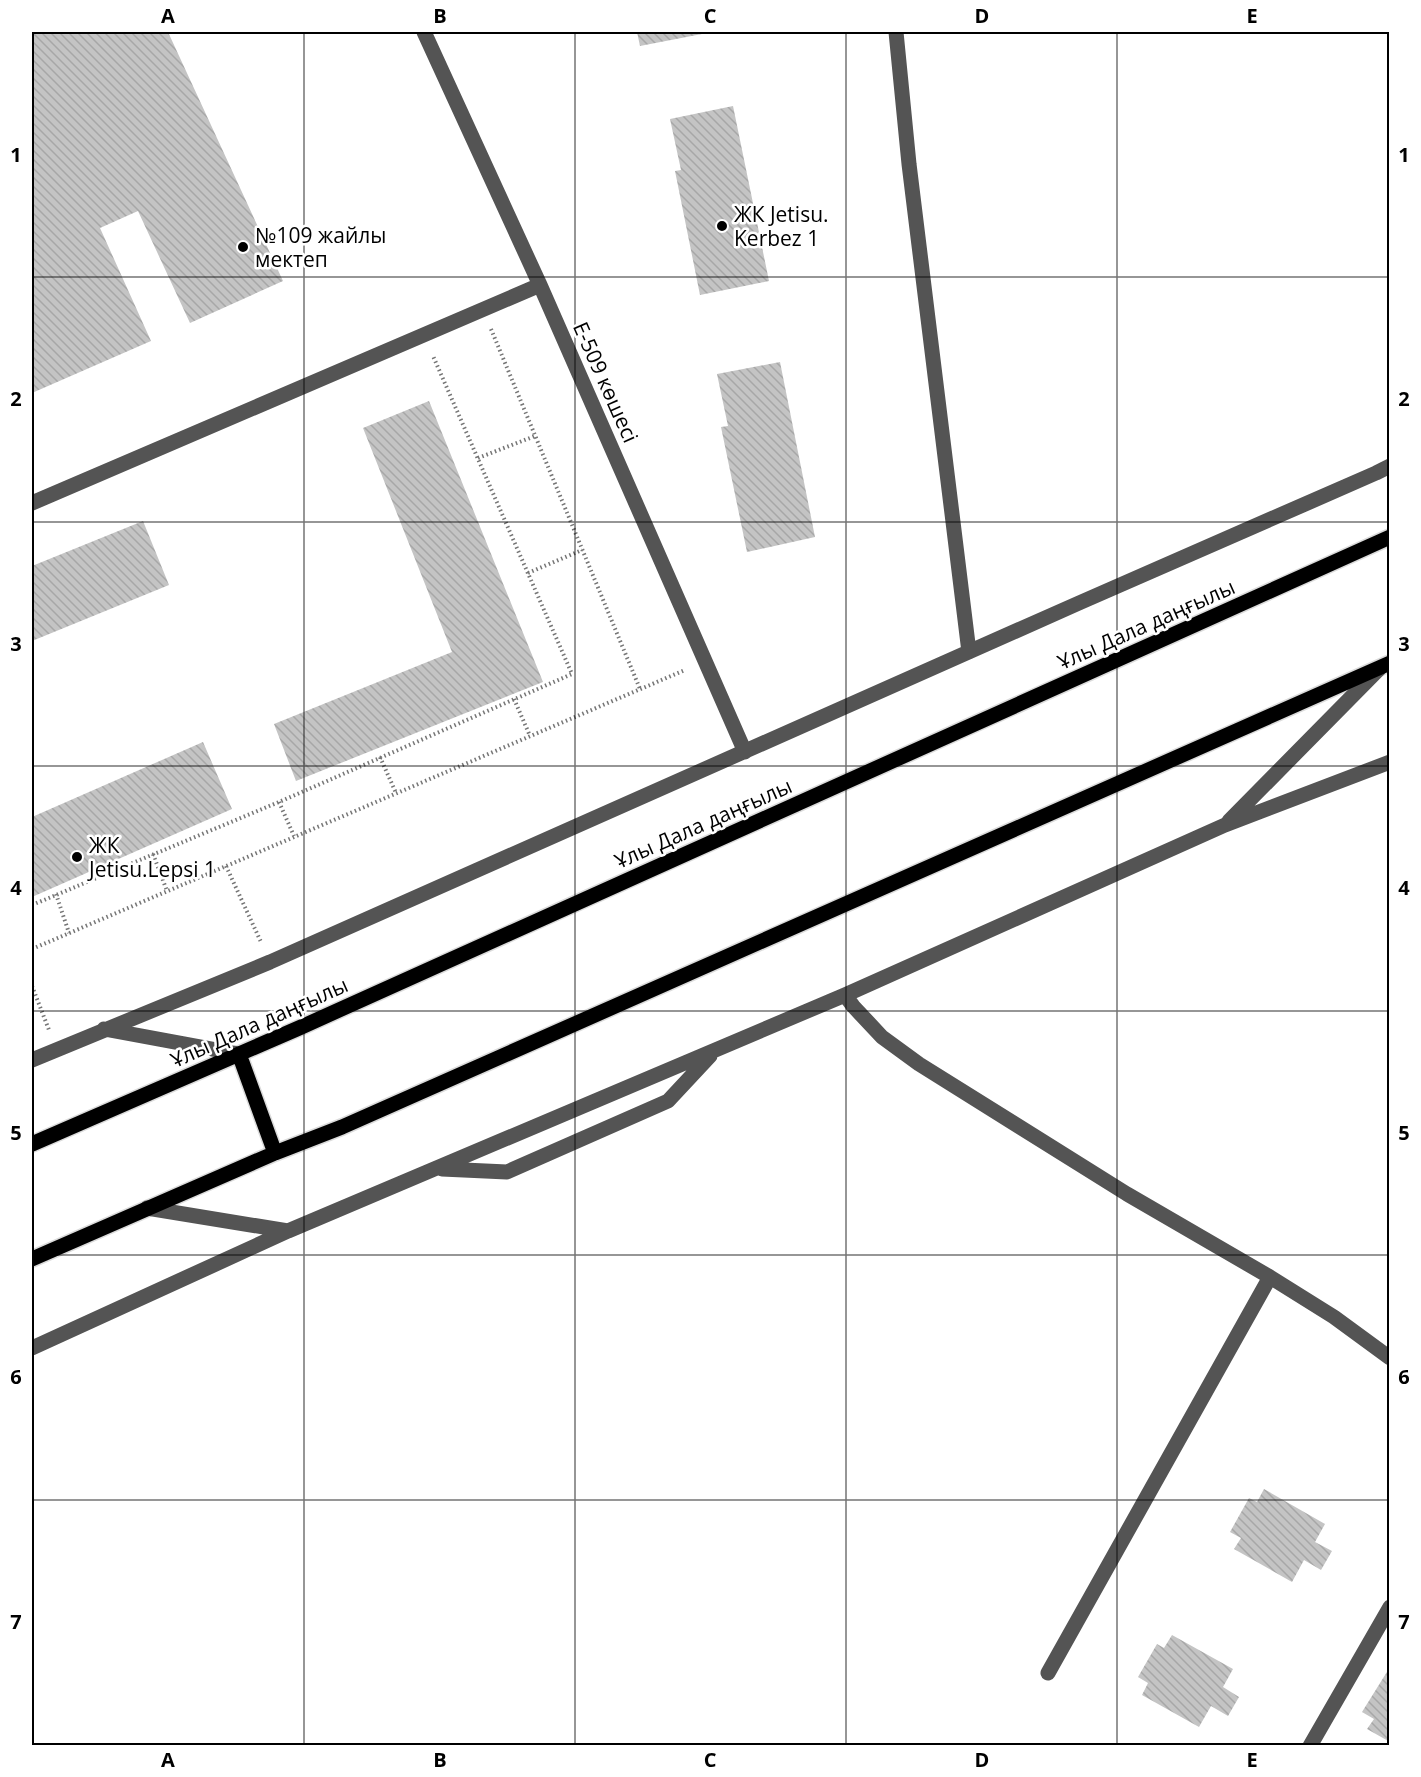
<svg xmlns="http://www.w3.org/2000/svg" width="1421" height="1777" font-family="'Open Sans',sans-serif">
<defs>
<pattern id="building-back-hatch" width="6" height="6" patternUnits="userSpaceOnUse" patternTransform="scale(1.5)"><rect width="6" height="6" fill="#c4c4c4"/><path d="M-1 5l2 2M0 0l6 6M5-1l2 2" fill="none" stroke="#a7a7a7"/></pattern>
</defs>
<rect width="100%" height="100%" fill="#fff"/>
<path fill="url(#building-back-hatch)" d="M 32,32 L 168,32 L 283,281 L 190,323 L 138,211 L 100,228 L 151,341 L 32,393 Z
M 637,32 L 707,32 L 707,33 L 640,46 Z
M 733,106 L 769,281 L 700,295 L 675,171 L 681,170 L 670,119 Z
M 780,362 L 815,537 L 747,552 L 721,427 L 728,426 L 717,374 Z
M 429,401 L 543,682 L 296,781 L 274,724 L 452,652 L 363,428 Z
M 143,521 L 169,585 L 32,641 L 32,566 Z
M 203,742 L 232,809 L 32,897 L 32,817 Z
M 1264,1489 L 1325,1524 L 1315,1542 L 1332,1551 L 1321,1570 L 1304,1560 L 1292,1582 L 1234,1549 L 1241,1538 L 1230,1532 L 1249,1498 L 1257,1502 Z
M 1172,1635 L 1233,1669 L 1223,1687 L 1239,1697 L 1228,1716 L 1211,1706 L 1199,1727 L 1142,1695 L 1148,1683 L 1138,1677 L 1157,1644 L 1164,1648 Z
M 1390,1667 L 1390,1742 L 1367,1729 L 1374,1719 L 1362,1712 Z"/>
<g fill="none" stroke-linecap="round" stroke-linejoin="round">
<g stroke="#dbdbdb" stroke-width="18">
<path id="major" d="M 239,1054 L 275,1153
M 32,1144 L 299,1028 L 1390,537
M 32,1259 L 275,1153 L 342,1127 L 1390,663"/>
</g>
<path stroke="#767676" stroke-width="4" stroke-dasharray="1.5 3" stroke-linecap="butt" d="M 491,329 L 640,689
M 478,458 L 535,436
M 528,573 L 582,550
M 514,699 L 530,736
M 380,757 L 396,793
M 279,802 L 294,836
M 153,854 L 167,891
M 226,866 L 261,942
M 56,894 L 69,933
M 32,905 L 279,802 L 572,674 L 433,356
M 32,949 L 685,670
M 32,986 L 49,1030"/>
<path stroke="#545454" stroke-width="15" d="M 424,32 L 540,285 L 745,752
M 896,32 L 909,164 L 969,652
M 32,503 L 540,285
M 1229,821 L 1379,669
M 845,995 L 853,1006 L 882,1037 L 919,1064 L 1127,1194 L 1270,1277 L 1334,1317 L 1390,1358
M 104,1029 L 239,1054
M 32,1060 L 270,962 L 1079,603 L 1376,473 L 1390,466
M 442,1169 L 507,1172 L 668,1101 L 710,1056
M 147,1208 L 288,1231
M 32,1348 L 288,1231 L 845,995 L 1225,825 L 1390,762
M 1048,1673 L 1270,1277
M 1310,1746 L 1390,1607"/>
<use href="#major" stroke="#000" stroke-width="15"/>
</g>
<path fill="none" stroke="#000" stroke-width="1.5" stroke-opacity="0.55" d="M 304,32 L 304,1746M 575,32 L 575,1746M 846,32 L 846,1746M 1117,32 L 1117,1746M 32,277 L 1390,277M 32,522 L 1390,522M 32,766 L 1390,766M 32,1011 L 1390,1011M 32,1255 L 1390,1255M 32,1500 L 1390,1500"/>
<g fill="#000" stroke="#fff" stroke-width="2">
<circle cx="722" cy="226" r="6"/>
<circle cx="243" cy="247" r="6"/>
<circle cx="77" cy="857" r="6"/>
</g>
<g text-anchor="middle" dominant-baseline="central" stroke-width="5" stroke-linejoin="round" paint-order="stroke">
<g font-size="21" fill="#000" stroke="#fff" text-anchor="start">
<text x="734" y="214">ЖК Jetisu.<tspan x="734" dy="24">Kerbez 1</tspan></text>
<text x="255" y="235">№109 жайлы<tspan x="255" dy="24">мектеп</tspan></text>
<text x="89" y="845">ЖК<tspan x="89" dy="24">Jetisu.Lepsi 1</tspan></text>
</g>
<g font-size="21" fill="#000" stroke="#fff">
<text transform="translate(606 382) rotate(66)">Е-509 көшесі</text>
<text transform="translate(1146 624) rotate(-24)">Ұлы Дала даңғылы</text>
<text transform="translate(703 823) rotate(-24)">Ұлы Дала даңғылы</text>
<text transform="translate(259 1022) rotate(-24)">Ұлы Дала даңғылы</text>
</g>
</g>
<rect width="1421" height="1777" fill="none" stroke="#ffffff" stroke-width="66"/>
<rect x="33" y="33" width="1355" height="1711" fill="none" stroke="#000" stroke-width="2"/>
<g font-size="20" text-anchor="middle" font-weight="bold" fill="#000">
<text x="168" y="23">A</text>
<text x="440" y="23">B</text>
<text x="710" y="23">C</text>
<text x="982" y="23">D</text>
<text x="1252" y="23">E</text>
<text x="16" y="162">1</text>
<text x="1404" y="162">1</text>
<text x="16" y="406">2</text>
<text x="1404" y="406">2</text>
<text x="16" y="651">3</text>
<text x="1404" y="651">3</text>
<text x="16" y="895">4</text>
<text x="1404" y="895">4</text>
<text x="16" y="1140">5</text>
<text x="1404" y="1140">5</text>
<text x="16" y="1384">6</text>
<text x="1404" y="1384">6</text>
<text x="16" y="1629">7</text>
<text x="1404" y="1629">7</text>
<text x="168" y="1767">A</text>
<text x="440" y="1767">B</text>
<text x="710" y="1767">C</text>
<text x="982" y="1767">D</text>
<text x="1252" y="1767">E</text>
</g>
</svg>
